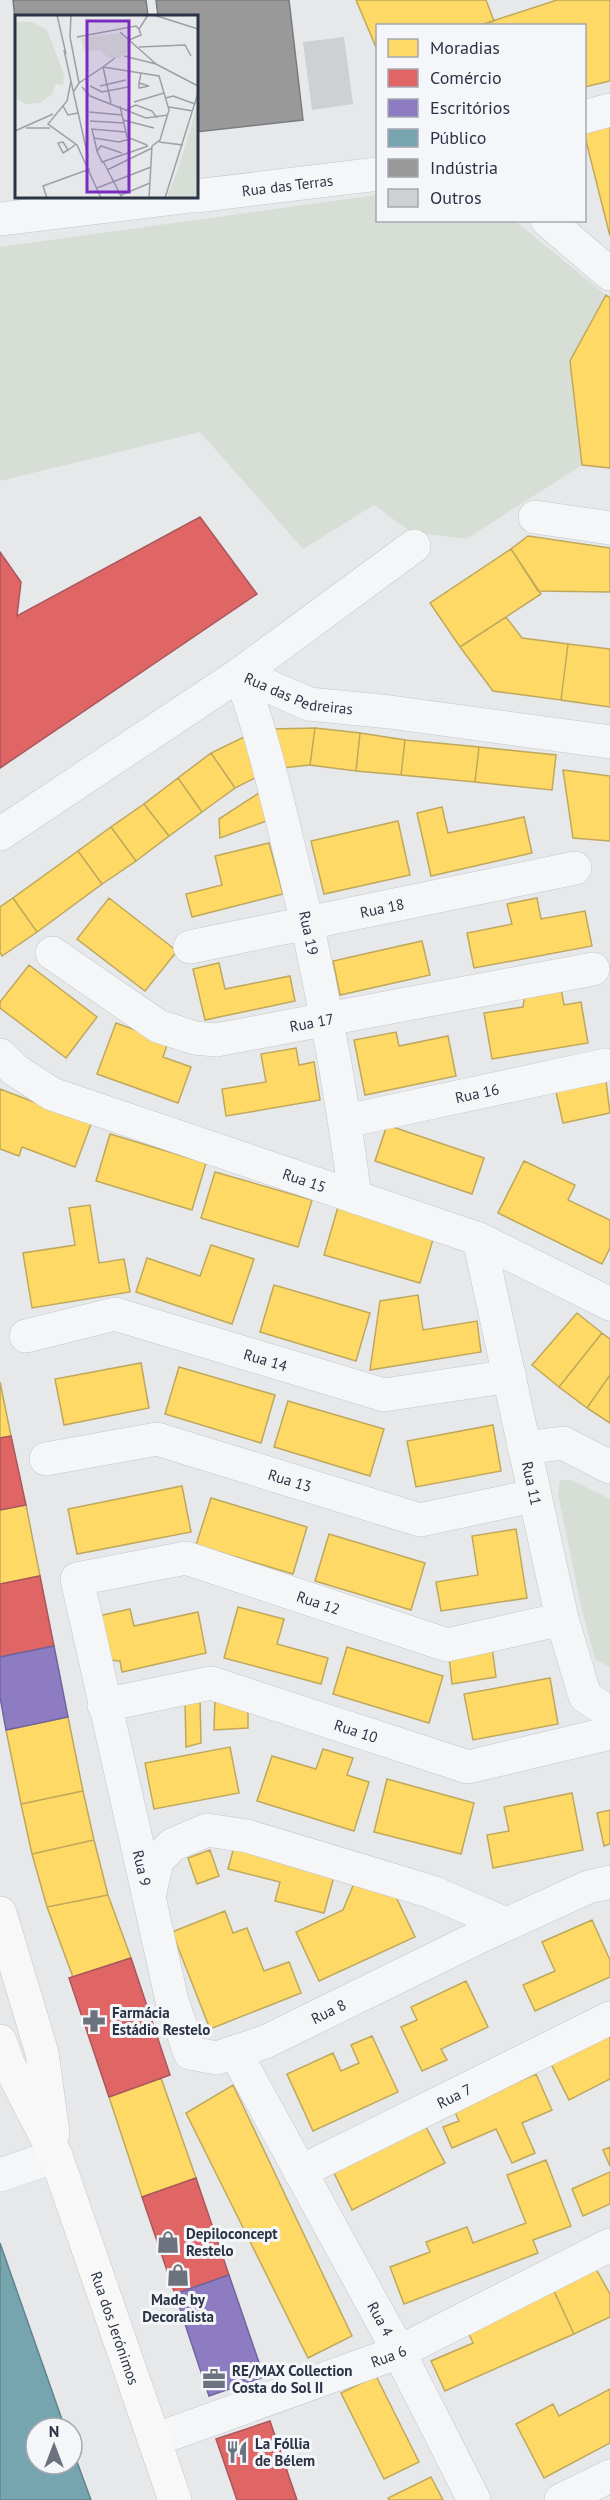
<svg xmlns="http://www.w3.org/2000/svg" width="610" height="2500" font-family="'PT Sans',sans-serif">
<rect width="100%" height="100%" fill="#e6e8ea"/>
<path fill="#d6ded6" d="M 377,195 L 378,220 L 515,221 L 606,295 L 570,361 L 582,465 L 466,539 L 411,532 L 374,505 L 303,549 L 200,432 L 0,481 L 0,247 Z
M 560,1480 L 571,1480 L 610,1499 L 610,1667 L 595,1659 L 581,1606 L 558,1494 Z"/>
<path fill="#ffd966" stroke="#bfa85c" stroke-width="1.5" d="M 356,0 L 486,0 L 494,21 L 477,26 L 378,26 L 378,52 Z
M 557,0 L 610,0 L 610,81 L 584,87 L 584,26 L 477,26 Z
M 610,121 L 610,236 L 584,133 L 584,127 Z
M 606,295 L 610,298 L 610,468 L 582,465 L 570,361 Z
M 528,536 L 610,548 L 610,592 L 538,591 L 511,549 Z
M 511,549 L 541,594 L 460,647 L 430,603 Z
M 506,617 L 522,638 L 568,644 L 561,700 L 493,691 L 460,647 Z
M 568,644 L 610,649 L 610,707 L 561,700 Z
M 315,728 L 310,765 L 282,768 L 271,729 Z
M 315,728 L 360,733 L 356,771 L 310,765 Z
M 360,733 L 405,740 L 401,775 L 356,771 Z
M 248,735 L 259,776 L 235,788 L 211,753 Z
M 405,740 L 479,747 L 475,782 L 401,775 Z
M 479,747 L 556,755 L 552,790 L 475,782 Z
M 211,753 L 235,788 L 202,812 L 178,778 Z
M 563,770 L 610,776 L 610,841 L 573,838 Z
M 178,778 L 202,812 L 169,836 L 144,804 Z
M 262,791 L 269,820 L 220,838 L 219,819 Z
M 144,804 L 169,836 L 136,861 L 111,827 Z
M 442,807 L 448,833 L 524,817 L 532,853 L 431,876 L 417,813 Z
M 398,821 L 410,875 L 324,894 L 311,841 Z
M 111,827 L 136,861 L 102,884 L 78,851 Z
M 269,843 L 283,894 L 192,917 L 186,894 L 222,885 L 215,856 Z
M 78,851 L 102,884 L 37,932 L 13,898 Z
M 13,898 L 37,932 L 2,956 L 0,952 L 0,907 Z
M 109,898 L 177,951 L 145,991 L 77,939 Z
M 537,898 L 541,919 L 585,911 L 592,946 L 474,968 L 467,933 L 512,924 L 507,904 Z
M 422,941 L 430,975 L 340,995 L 333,961 Z
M 219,963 L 225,989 L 290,976 L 295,1001 L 205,1020 L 193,969 Z
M 29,965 L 97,1017 L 66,1058 L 0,1008 L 0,1002 Z
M 561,988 L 564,1005 L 581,1002 L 588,1043 L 492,1059 L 484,1013 L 523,1007 L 525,994 Z
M 116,1023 L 168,1042 L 163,1057 L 191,1067 L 178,1103 L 97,1074 Z
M 396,1032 L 399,1046 L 448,1036 L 456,1076 L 365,1095 L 354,1040 Z
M 296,1048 L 299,1065 L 314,1062 L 320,1100 L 226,1116 L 222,1089 L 266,1082 L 261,1054 Z
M 606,1081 L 610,1113 L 563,1123 L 556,1092 Z
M 0,1089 L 91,1124 L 75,1167 L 22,1147 L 19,1156 L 0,1149 Z
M 387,1125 L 484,1158 L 472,1194 L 375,1161 Z
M 110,1134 L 206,1163 L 192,1210 L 96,1181 Z
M 524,1161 L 575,1185 L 568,1200 L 610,1220 L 610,1248 L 602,1264 L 498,1213 Z
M 215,1172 L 312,1200 L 298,1247 L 201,1218 Z
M 90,1205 L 99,1263 L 124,1259 L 130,1292 L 32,1308 L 23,1253 L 75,1245 L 69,1208 Z
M 338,1207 L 434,1236 L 420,1283 L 324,1255 Z
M 211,1245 L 254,1259 L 232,1324 L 136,1292 L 147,1258 L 200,1276 Z
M 274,1285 L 370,1313 L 356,1361 L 260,1332 Z
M 418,1295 L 423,1330 L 477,1321 L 481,1352 L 370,1370 L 380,1301 Z
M 577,1313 L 602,1333 L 559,1387 L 532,1365 Z
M 602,1333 L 610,1339 L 610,1375 L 587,1408 L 559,1387 Z
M 141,1363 L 149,1408 L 64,1425 L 55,1379 Z
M 179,1367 L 275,1395 L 261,1443 L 165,1414 Z
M 610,1375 L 610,1423 L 587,1408 Z
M 0,1382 L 11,1436 L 0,1438 Z
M 288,1401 L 384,1429 L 370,1476 L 274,1447 Z
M 493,1425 L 501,1471 L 416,1487 L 407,1441 Z
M 182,1486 L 191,1532 L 77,1554 L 68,1509 Z
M 211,1498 L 307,1527 L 293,1574 L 196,1545 Z
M 26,1505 L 40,1576 L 0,1584 L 0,1510 Z
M 516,1529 L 527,1598 L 441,1611 L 436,1582 L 478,1575 L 472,1536 Z
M 329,1534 L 425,1563 L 411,1610 L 315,1581 Z
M 238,1607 L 284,1619 L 277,1644 L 328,1658 L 321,1684 L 224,1658 Z
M 130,1609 L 134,1626 L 198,1612 L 206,1653 L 122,1672 L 120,1661 L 108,1660 L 98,1616 Z
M 347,1647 L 443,1676 L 429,1723 L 333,1694 Z
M 492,1647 L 496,1677 L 452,1684 L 449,1656 Z
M 550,1678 L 558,1724 L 473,1740 L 464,1694 Z
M 215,1698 L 248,1708 L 248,1728 L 214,1730 Z
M 200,1700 L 201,1743 L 186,1747 L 185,1701 Z
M 68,1717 L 83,1791 L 21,1804 L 6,1730 Z
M 230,1747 L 239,1793 L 154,1809 L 145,1763 Z
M 323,1749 L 353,1758 L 347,1775 L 369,1782 L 354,1831 L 257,1801 L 272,1756 L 316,1769 Z
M 387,1779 L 474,1803 L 461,1854 L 374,1832 Z
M 83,1791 L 94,1840 L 32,1854 L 21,1804 Z
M 572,1793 L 583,1850 L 493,1868 L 487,1835 L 509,1831 L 504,1807 Z
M 610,1810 L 610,1844 L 604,1846 L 597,1813 Z
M 94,1840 L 108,1895 L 47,1907 L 32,1854 Z
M 235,1843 L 336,1869 L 324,1913 L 275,1901 L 280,1882 L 228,1869 Z
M 210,1850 L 219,1876 L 197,1884 L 188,1858 Z
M 355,1881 L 396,1897 L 415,1937 L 319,1981 L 296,1932 L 343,1910 Z
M 108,1895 L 131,1958 L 73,1977 L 47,1907 Z
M 225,1911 L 233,1933 L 247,1928 L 264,1971 L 289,1962 L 301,1993 L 210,2029 L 172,1932 Z
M 592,1920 L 610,1960 L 610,1977 L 535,2011 L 523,1985 L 555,1971 L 542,1942 Z
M 466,1981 L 488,2027 L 441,2049 L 447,2060 L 422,2071 L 401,2027 L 417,2020 L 411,2007 Z
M 610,2032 L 610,2079 L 569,2100 L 550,2062 Z
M 372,2036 L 398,2092 L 313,2131 L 287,2074 L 333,2053 L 341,2071 L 359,2063 L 351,2045 Z
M 536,2074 L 552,2110 L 522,2123 L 535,2153 L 512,2163 L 496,2129 L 452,2148 L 443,2127 L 459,2121 L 454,2110 Z
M 161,2078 L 196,2178 L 142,2197 L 109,2097 Z
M 233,2085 L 352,2336 L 308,2358 L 186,2113 Z
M 426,2127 L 445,2163 L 352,2210 L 334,2173 Z
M 610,2147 L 610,2166 L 603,2150 Z
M 546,2160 L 571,2226 L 533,2240 L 538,2253 L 404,2304 L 390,2267 L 430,2252 L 426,2242 L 467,2227 L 473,2243 L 526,2223 L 507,2175 Z
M 610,2172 L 610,2204 L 583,2216 L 572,2189 Z
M 596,2269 L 610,2294 L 610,2317 L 574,2334 L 554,2291 Z
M 554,2291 L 574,2334 L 445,2391 L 431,2361 L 473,2343 L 467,2330 Z
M 376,2376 L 419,2462 L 384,2479 L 341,2393 Z
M 610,2389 L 610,2443 L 544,2478 L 516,2424 L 553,2404 L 559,2416 Z
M 431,2477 L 443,2500 L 389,2500 L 388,2498 Z"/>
<path fill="#e06666" stroke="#aa575c" stroke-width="1.5" d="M 200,517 L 257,594 L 0,768 L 0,552 L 21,582 L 17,616 Z
M 11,1436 L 26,1505 L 0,1510 L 0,1438 Z
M 40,1576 L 54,1646 L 0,1657 L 0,1584 Z
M 131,1958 L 170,2075 L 109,2097 L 69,1978 Z
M 196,2178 L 229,2275 L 175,2294 L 142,2197 Z
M 270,2421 L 297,2500 L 237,2500 L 216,2439 Z"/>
<path fill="#8e7cc3" stroke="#70669d" stroke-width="1.5" d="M 54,1646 L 68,1717 L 6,1730 L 0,1697 L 0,1657 Z
M 229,2275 L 264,2377 L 209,2396 L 175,2294 Z"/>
<path fill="#76a5af" stroke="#60838f" stroke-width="1.5" d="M 0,2243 L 65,2428 L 36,2428 L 36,2464 L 72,2464 L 72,2448 L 91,2500 L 0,2500 Z"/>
<path fill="#999" stroke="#787b80" stroke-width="1.5" d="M 13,0 L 146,0 L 148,16 L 16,16 L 16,28 Z
M 156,0 L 289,0 L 303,120 L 196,132 L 196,16 L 158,16 Z"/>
<path fill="#ced0d3" d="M 344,37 L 353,104 L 312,110 L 303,42 Z"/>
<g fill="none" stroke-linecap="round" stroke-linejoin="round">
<g stroke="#c4c6c8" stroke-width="34">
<g id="minor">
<path d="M 584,117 L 610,110"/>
<path id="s1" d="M 196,196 L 378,174"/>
<path d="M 0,219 L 190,196"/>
<path d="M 547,220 L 610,274"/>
<path d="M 535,517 L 610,528"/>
<path id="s2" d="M 0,834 L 240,674 L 309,704 L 390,712 L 610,742"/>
<path id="s3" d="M 190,947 L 575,868"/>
<path id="s4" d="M 52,953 L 158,1026 L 195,1038 L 216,1040 L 593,969"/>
<path id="s5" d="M 0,1055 L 15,1070 L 52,1094 L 479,1239 L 610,1304"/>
<path id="s6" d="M 346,1121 L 606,1065"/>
<path d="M 355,1197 C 340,1078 317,960 288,844 C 274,787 261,730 240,674 L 414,546"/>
<path id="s7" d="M 479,1239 L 562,1619 L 585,1696 L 610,1713"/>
<path id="s8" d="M 26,1336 L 115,1314 L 384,1395 L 510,1376"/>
<path d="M 524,1448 L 563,1443 L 610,1467"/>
<path id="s9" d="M 46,1459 L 157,1439 L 420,1520 L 533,1496"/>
<path id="s10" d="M 104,1705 L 211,1683 L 468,1767 L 610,1733"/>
<path id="s11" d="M 149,1897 L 172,2001 L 190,2053 L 217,2058 L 265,2042 L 481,1936 L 588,1887 L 610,1882"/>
<path id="s12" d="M 506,1924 L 432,1892 L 247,1836 L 207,1830 L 172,1845 L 157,1861 L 149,1897 L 77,1579 L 186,1558 L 447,1645 L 562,1619"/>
<path id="s13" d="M 235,2052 L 399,2352 L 474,2500"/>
<path id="s14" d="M 300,2172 L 610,2018"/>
<path d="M 0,2175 L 56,2156"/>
<path id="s15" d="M 154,2440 L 399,2352 L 610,2245"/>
<path d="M 561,2500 L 610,2476"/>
</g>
</g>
<g stroke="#c2c5c8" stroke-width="34">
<g id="major">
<path d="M 0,1913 L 42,2053 L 53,2133"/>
<path id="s16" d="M 0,2041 L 8,2063 L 56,2156 L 175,2500"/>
</g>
</g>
<use href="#minor" stroke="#f5f6f7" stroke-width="33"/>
<use href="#major" stroke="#f8f8f8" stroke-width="33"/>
</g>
<defs>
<g id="pharmacy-bare" transform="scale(1.8)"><path d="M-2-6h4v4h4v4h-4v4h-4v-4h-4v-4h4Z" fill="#6c737f" stroke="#f4f6f9" stroke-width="2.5" paint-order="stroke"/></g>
<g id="shop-bare" transform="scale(1.8)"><path d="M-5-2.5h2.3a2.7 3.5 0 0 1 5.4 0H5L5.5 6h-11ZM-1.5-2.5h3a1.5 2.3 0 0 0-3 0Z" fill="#6c737f" stroke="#f4f6f9" stroke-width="2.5" paint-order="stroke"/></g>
<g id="office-bare" transform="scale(1.8)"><path d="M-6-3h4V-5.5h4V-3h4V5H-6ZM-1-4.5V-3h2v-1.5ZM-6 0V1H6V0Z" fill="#6c737f" stroke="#f4f6f9" stroke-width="2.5" paint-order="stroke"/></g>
<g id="restaurant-bare" transform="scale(1.8)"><path d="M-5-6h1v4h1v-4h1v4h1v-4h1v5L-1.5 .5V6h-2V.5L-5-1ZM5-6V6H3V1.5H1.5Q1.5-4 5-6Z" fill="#6c737f" stroke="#f4f6f9" stroke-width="2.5" paint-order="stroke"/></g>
</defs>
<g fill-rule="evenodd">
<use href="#pharmacy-bare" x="94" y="2021"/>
<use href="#shop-bare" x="168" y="2242"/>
<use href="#shop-bare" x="178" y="2275"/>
<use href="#office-bare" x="214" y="2379"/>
<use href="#restaurant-bare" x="237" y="2452"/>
</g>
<g text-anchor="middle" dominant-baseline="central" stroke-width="6" stroke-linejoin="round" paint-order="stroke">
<g font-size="15" fill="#2b3445" stroke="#f4f6f9">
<text stroke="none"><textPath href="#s1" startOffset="92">Rua das Terras</textPath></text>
<text stroke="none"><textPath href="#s2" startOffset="351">Rua das Pedreiras</textPath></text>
<text stroke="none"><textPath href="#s3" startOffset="196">Rua 18</textPath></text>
<text transform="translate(309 933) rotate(78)">Rua 19</text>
<text stroke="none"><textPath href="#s4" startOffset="286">Rua 17</textPath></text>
<text stroke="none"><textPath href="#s6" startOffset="134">Rua 16</textPath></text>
<text stroke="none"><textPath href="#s5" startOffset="332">Rua 15</textPath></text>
<text stroke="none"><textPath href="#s8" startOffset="249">Rua 14</textPath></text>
<text stroke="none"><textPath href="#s9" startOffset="252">Rua 13</textPath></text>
<text stroke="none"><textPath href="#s7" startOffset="250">Rua 11</textPath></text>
<text stroke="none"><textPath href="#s12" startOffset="988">Rua 12</textPath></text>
<text stroke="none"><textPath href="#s10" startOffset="262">Rua 10</textPath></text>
<text transform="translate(142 1868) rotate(77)">Rua 9</text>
<text stroke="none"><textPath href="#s11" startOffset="310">Rua 8</textPath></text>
<text stroke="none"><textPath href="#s14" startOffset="172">Rua 7</textPath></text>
<text stroke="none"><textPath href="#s13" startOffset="304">Rua 4</textPath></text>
<text stroke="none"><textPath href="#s16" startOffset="310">Rua dos Jerónimos</textPath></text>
<text stroke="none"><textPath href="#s15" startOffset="249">Rua 6</textPath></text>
</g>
<g font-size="15" font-weight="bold" fill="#2b3445" stroke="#f4f6f9" text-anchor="start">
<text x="112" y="2012">Farmácia<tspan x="112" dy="17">Estádio Restelo</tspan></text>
<text x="186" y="2233">Depiloconcept<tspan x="186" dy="17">Restelo</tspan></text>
<text x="178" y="2299" text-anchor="middle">Made by<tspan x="178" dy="17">Decoralista</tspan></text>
<text x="232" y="2370">RE/MAX Collection<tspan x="232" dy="17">Costa do Sol II</tspan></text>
<text x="255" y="2443">La Fóllia<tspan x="255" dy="17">de Bélem</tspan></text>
</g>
</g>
<g transform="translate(15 15)">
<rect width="183" height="183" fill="#e6e8ea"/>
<path d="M 0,7 L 17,7 L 32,15 L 49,60 L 48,70 L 41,69 L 36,80 L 25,88 L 11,89 L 0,83 ZM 104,18 L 113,26 L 112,37 L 104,43 L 93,43 L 86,35 L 69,36 L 66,23 ZM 183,88 L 183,183 L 152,183 L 163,154 Z" fill="#d6ded6"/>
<path fill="none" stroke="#9ba0a8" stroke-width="1.5" d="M 42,0 L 51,39M 56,0 L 55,22 L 64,68M 139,0 L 183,14M 105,17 L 141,49M 62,22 L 121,11 L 124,14M 114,25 L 126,20 L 124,14 L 133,0M 124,32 L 170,30 L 176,41M 49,35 L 73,142M 109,41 L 141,49 L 183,71M 56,66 L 52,86 L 33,109 L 62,130 L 86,183M 124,68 L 134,71 L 124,73 L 124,68 L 126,58M 75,71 L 87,77 L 113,72M 85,71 L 111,65M 67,72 L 75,81 L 131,103 L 153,100M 59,76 L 64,68 L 88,52 L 144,61 L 154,95 L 145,125 L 137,131M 151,83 L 158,81 L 180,89M 119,87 L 149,78M 96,88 L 88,52 L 100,43M 48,91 L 53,100 L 63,98M 105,91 L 112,122 L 132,130M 154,92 L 178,96M 112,94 L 121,90 L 137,96 L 142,103M 74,97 L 107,100M 108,105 L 139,113M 75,106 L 109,108M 11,113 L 35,113M 0,116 L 38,99M 79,123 L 104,127 L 115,124M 144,127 L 168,130M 53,135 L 48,127 L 43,128 L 48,138 L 53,135 L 56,133 L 61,129M 82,136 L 87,147 L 133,131M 107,138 L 86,131 L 82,136 L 77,114 L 110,117M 88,146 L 107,183M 0,149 L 0,171M 92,155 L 137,133M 82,173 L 136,152M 106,180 L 135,168M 32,183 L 28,171 L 75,154M 134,183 L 137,131M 150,183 L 183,78"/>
<path fill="#7b2cbf" fill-opacity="0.15" stroke="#7b2cbf" stroke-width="3" d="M 72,6 L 114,6 L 114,177 L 72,177 Z"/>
<rect width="183" height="183" fill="none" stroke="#2b3445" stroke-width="3"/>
</g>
<rect x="376" y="24" width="210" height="198" fill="#f4f6f9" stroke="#a4a8b1" stroke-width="1.5"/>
<rect x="388" y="39" width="30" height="18" fill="#ffd966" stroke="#a4a8b1" stroke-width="1.5"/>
<text x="430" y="54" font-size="18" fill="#2b3445">Moradias</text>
<rect x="388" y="69" width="30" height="18" fill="#e06666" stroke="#a4a8b1" stroke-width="1.5"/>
<text x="430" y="84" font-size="18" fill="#2b3445">Comércio</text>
<rect x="388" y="99" width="30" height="18" fill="#8e7cc3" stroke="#a4a8b1" stroke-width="1.5"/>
<text x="430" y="114" font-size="18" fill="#2b3445">Escritórios</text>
<rect x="388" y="129" width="30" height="18" fill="#76a5af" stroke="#a4a8b1" stroke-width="1.5"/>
<text x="430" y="144" font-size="18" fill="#2b3445">Público</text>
<rect x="388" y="159" width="30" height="18" fill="#999999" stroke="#a4a8b1" stroke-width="1.5"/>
<text x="430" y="174" font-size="18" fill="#2b3445">Indústria</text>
<rect x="388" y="189" width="30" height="18" fill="#ced0d3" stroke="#a4a8b1" stroke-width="1.5"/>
<text x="430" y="204" font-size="18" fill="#2b3445">Outros</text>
<g transform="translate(54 2446)"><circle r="28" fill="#f4f6f9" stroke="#a4a8b1" stroke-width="1.5"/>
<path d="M0-4.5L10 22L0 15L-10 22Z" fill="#6c737f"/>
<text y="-9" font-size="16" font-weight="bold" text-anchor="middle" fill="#2b3445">N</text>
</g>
</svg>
